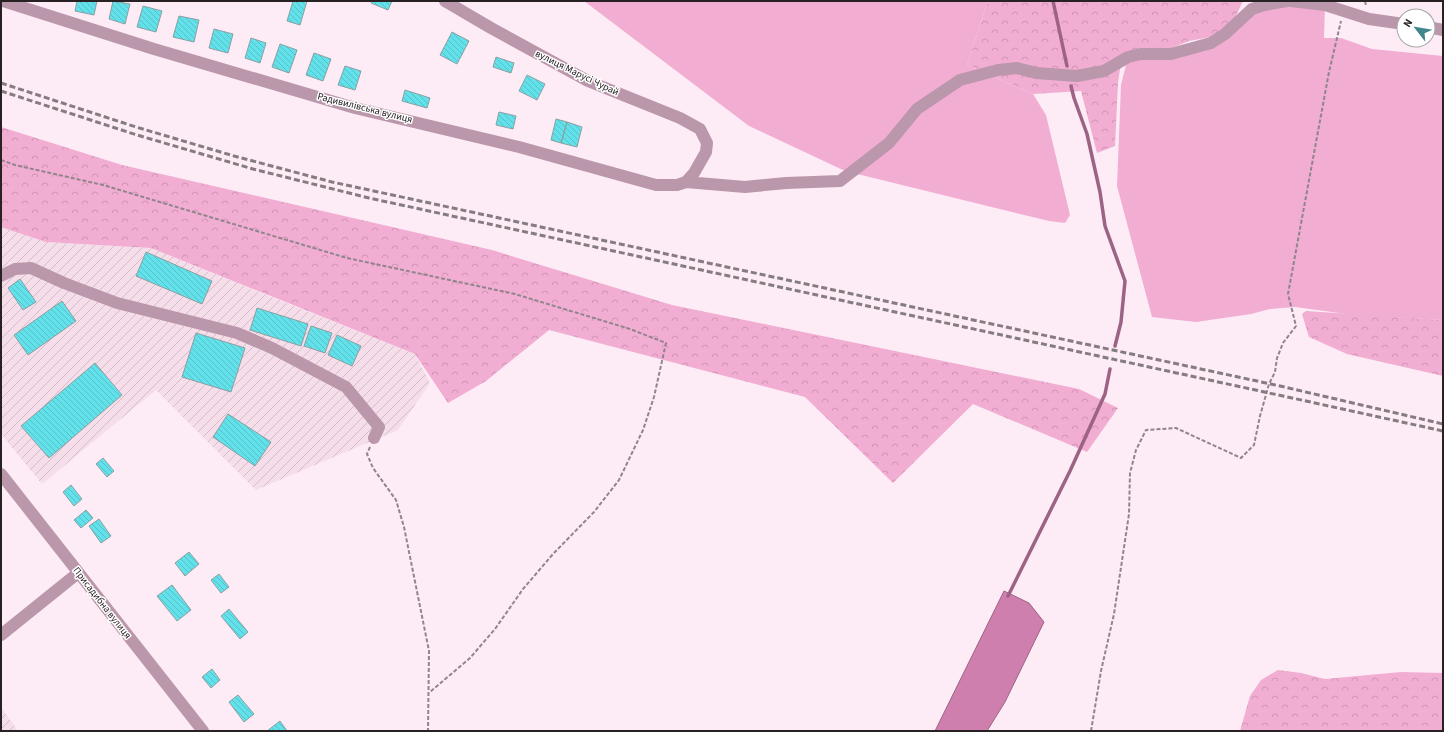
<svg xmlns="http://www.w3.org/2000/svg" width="1444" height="732" font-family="'Source Sans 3',sans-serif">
<defs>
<pattern id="industrial-furrows" width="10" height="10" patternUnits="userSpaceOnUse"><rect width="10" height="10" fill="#f6ddea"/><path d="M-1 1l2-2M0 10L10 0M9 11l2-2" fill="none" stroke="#d3bdc9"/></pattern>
<pattern id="forest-crowns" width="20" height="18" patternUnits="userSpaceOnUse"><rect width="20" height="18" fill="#f2add3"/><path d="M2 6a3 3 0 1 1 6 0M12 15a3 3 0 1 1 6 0" fill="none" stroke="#d095b5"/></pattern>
<pattern id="building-back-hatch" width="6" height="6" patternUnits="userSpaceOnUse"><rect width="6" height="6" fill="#62e1eb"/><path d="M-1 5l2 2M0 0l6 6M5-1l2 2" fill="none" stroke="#55c1c9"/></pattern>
</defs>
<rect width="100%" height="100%" fill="#fdecf5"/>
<path fill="url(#industrial-furrows)" d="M 1,226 L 46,242 L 151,248 L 284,302 L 415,354 L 430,383 L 398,430 L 256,490 L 156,390 L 42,484 L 1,434 Z
M 1,707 L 18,731 L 1,731 Z"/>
<path fill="url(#forest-crowns)" d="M 988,1 L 1243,1 L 1235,18 L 1216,36 L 1189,41 L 1164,51 L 1122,56 L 1118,83 L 1115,146 L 1097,153 L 1081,91 L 1033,94 L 967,65 Z
M 1,127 L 122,165 L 492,250 L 672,305 L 1079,389 L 1118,408 L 1087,452 L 973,404 L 893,483 L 805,397 L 549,330 L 486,381 L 448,403 L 415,354 L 151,248 L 46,242 L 1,227 Z
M 1306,311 L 1443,320 L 1443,376 L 1347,354 L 1309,337 L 1302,314 Z
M 1278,670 L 1301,673 L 1325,679 L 1401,672 L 1443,673 L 1443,731 L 1240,731 L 1250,696 L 1261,680 Z"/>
<path fill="#f2add3" d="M 584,1 L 988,1 L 967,65 L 1033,94 L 1046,115 L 1070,215 L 1065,223 L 1049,221 L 845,171 L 749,126 Z
M 1264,5 L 1325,5 L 1324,38 L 1341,38 L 1372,49 L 1443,56 L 1443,320 L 1354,315 L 1295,307 L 1270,309 L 1251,314 L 1196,322 L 1152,317 L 1117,186 L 1121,85 L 1128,57 L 1211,43 Z"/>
<path fill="#ce7fad" stroke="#9c6384" d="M 1004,591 L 1029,603 L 1044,622 L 1005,702 L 987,731 L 935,731 Z"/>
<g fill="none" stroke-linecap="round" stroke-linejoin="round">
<path stroke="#9c6384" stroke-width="3.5" d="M 1053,1 L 1067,66
M 1071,86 L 1074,98 L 1087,134 L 1100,192 L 1105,226 L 1125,281 L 1121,322 L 1115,346
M 1008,596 L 1070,471 L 1105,394 L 1110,369"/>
</g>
<path fill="url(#building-back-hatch)" stroke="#8c9fa0" d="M 77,1 L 97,1 L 94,15 L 75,11 Z
M 113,1 L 130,4 L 125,24 L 109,19 Z
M 293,1 L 307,1 L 300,25 L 287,21 Z
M 372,1 L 392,1 L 388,10 L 371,3 Z
M 143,6 L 162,11 L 156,32 L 137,27 Z
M 179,16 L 199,20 L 194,42 L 173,37 Z
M 214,29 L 233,34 L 228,53 L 209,48 Z
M 452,32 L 469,41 L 457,64 L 440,55 Z
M 251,38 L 266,43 L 260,63 L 245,58 Z
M 280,44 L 297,50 L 289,73 L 272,67 Z
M 314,53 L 331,59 L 323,81 L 306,75 Z
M 496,57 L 514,63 L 511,73 L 493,67 Z
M 345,66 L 361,71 L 355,90 L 338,85 Z
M 527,75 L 545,84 L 537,100 L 519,91 Z
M 405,90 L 430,98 L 427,108 L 402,101 Z
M 499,112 L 516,116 L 513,129 L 496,125 Z
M 556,119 L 567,122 L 561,143 L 551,140 Z
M 567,122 L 582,127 L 577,147 L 561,143 Z
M 146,252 L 212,281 L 202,304 L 136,276 Z
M 20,279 L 36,302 L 23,310 L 8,288 Z
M 62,301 L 76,321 L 28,355 L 14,335 Z
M 257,308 L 308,324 L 301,346 L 250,330 Z
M 311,326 L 332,333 L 325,353 L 304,346 Z
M 196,333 L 245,348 L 231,392 L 182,377 Z
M 337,335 L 361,346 L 352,366 L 328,355 Z
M 95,363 L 122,395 L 49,458 L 21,426 Z
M 228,414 L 271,442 L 255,466 L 213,437 Z
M 103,458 L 114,471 L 107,477 L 96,464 Z
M 71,485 L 82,499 L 74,506 L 63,492 Z
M 86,510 L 93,518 L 81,528 L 74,520 Z
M 99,519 L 111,536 L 101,543 L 89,526 Z
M 189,552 L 199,564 L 185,576 L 175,563 Z
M 219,574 L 229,587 L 221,593 L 211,580 Z
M 172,585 L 191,610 L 177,621 L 157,596 Z
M 229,609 L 248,632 L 240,639 L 221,616 Z
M 212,669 L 220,680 L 211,688 L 202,677 Z
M 238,695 L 254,714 L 244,722 L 229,702 Z
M 280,721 L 287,731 L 267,731 Z"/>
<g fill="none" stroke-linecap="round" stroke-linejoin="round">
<path stroke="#90858b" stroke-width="2" stroke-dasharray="4 2" stroke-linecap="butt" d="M 1365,1 L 1366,6
M 1,160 L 15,165 L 103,185 L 347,258 L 515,294 L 630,329 L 666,343 L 654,397 L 643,430 L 619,480 L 594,512 L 553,554 L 523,589 L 495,629 L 470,658 L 430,692
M 370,447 L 367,454 L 373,468 L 396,500 L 404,527 L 429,651 L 428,731
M 1091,731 L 1101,671 L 1114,614 L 1129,514 L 1130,473 L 1136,450 L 1146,430 L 1176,428 L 1241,458 L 1254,445 L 1260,416 L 1269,384 L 1275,372 L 1277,358 L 1283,343 L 1296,326 L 1288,294 L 1329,72 L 1341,21"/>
<path stroke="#bb97ab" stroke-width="12" d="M 3,1 L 154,49 L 355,108 L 519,147 L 656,185 L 677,185 L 686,182 L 694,173 L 706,152 L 707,143 L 700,129 L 680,118 L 588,81 L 491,28 L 445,1
M 1291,1 L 1325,5 L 1369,19 L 1404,24
M 1428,27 L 1443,30
M 686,182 L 745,187 L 786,183 L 840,181 L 889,143 L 917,109 L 960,80 L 998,70 L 1017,68 L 1036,73 L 1077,76 L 1104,71 L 1128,57 L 1141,54 L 1171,54 L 1211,43 L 1225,34 L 1252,9 L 1264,5 L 1287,1
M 1,276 L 15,269 L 31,268 L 64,283 L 117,303 L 237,333 L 272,348 L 346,387 L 379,427 L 374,438
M 1,474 L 203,731
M 1,635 L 78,573"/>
<path stroke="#857b80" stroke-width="3" stroke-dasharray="6 3" stroke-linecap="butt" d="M 1,83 L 136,127 L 234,156 L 332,182 L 1280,386 L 1443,424
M 1,91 L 137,135 L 253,169 L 369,198 L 1283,396 L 1443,431"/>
</g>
<g text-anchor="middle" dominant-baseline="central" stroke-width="3" stroke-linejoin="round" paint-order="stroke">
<g font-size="10" fill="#272124" stroke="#fff">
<text transform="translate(577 73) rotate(26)">вулиця Марусі Чурай</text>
<text transform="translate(365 108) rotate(14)">Радивилівська вулиця</text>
<text transform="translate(102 603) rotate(52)">Присадибна вулиця</text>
</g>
</g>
<rect width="1444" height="732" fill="none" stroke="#272124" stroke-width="4"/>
<g transform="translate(1416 28) rotate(301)"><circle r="19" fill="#ffffff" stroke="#a9a6a7"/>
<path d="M0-3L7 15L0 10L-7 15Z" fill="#40878d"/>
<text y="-6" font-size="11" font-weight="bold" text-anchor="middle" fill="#272124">N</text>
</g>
</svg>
